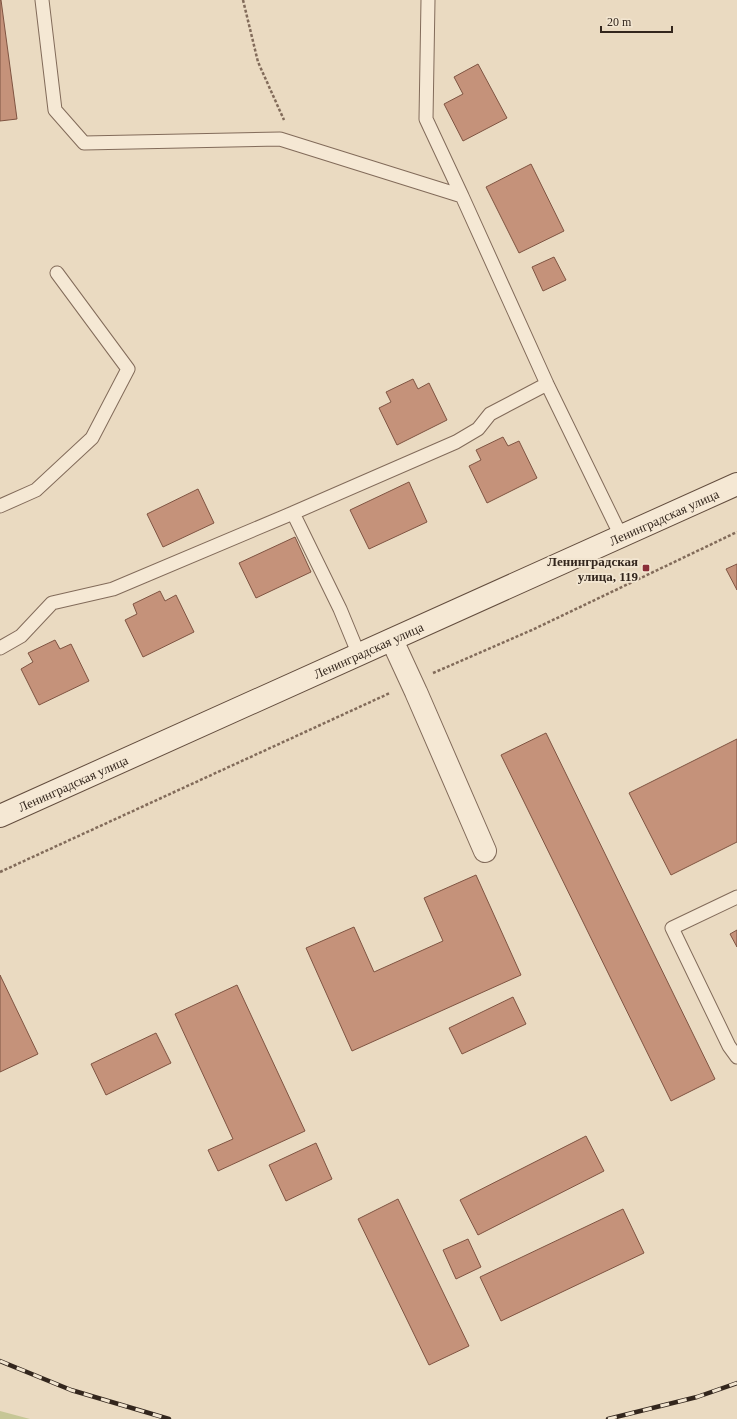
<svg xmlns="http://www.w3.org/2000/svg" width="737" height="1419" font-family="'Times New Roman',serif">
<rect width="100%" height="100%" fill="#eadac1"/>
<path fill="#c6c696" d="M 0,1411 L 30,1419 L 0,1419 Z"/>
<path fill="#c5927a" stroke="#7f5442" d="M 0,0 L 1,0 L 17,119 L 0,121 Z
M 478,64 L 507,118 L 463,141 L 444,104 L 463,94 L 454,77 Z
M 531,164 L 564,231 L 519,253 L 486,187 Z
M 554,257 L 566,280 L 543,291 L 532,267 Z
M 413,379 L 418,389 L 429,383 L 447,420 L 397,445 L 379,408 L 391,402 L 386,392 Z
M 503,437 L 508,446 L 519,441 L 537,478 L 487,503 L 469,466 L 481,460 L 476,450 Z
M 409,482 L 427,522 L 369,549 L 350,510 Z
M 198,489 L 214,523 L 163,547 L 147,514 Z
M 295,537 L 311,572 L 256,598 L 239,563 Z
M 737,564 L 737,590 L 726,569 Z
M 160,591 L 165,601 L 176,595 L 194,632 L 143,657 L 125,620 L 137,614 L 133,604 Z
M 55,640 L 60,649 L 71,644 L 89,681 L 39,705 L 21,669 L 33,662 L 28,653 Z
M 546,733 L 715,1079 L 671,1101 L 501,755 Z
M 737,739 L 737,842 L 671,875 L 629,793 Z
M 476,875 L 521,975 L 352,1051 L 306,948 L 354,927 L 374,972 L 443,941 L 424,898 Z
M 737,930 L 737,947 L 730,934 Z
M 0,975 L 38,1054 L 0,1072 Z
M 237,985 L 305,1131 L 218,1171 L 208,1150 L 233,1139 L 175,1014 Z
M 513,997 L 526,1024 L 462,1054 L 449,1028 Z
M 156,1033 L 171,1063 L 106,1095 L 91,1064 Z
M 586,1136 L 604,1171 L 478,1235 L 460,1200 Z
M 316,1143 L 332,1179 L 286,1201 L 269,1165 Z
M 398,1199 L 469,1346 L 429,1365 L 358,1219 Z
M 623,1209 L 644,1253 L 501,1321 L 480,1277 Z
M 468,1239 L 481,1267 L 456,1279 L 443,1250 Z"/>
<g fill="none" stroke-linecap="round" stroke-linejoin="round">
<g stroke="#826b5a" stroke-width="15">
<path id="lane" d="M 42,0 L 55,110 L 84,143 L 280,139 L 462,196 L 426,119 L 428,0
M 462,196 L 547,384 L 621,536
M 0,506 L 36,490 L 92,438 L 128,369 L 57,273
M 0,648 L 21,636 L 52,603 L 113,589 L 293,513
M 359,655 L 340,609 L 293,513 L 456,442 L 478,429 L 490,414 L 547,384
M 737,897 L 672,928 L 729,1046 L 737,1057"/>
</g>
<g stroke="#826b5a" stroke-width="24">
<path id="street" d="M 392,640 L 416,692 L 485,851"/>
</g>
<g stroke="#634d3e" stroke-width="24">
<g id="secondary">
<path id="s1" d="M 0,816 L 737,484"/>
</g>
</g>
<path stroke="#826b5a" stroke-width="2.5" stroke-dasharray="3 2" stroke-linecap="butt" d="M 243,0 L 258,62 L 284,120
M 433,673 L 532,630 L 737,532
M 0,872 L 390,693"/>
<use href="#lane" stroke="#f5e8d4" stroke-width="13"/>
<use href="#street" stroke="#f5e8d4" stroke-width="22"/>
<use href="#secondary" stroke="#f5e8d4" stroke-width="22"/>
<g stroke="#33261d" stroke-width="4.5">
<path id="rail" d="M 0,1361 L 71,1390 L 169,1419
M 608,1419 L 697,1397 L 737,1383"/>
</g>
<use href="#rail" stroke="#f2e5d0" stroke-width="3" stroke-dasharray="9" stroke-linecap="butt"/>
</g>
<rect fill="#8b2f39" stroke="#f2e5d0" stroke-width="1.5" x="642" y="564" width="8" height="8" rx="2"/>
<g text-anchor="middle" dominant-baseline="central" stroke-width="3.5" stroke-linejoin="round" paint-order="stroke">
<g font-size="13" fill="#33261d" stroke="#f2e5d0">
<text stroke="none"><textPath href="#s1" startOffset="728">Ленинградская улица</textPath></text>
<text stroke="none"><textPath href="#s1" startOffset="404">Ленинградская улица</textPath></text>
<text stroke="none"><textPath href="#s1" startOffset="80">Ленинградская улица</textPath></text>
</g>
<g font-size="13" font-weight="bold" fill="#33261d" stroke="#f2e5d0" text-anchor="end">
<text x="638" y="561">Ленинградская<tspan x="638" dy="15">улица, 119</tspan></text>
</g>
</g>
<path d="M601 26v6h71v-6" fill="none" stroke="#33261d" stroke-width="2"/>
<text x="607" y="26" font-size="12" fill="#33261d" stroke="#f2e5d0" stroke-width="3" paint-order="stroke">20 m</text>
</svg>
